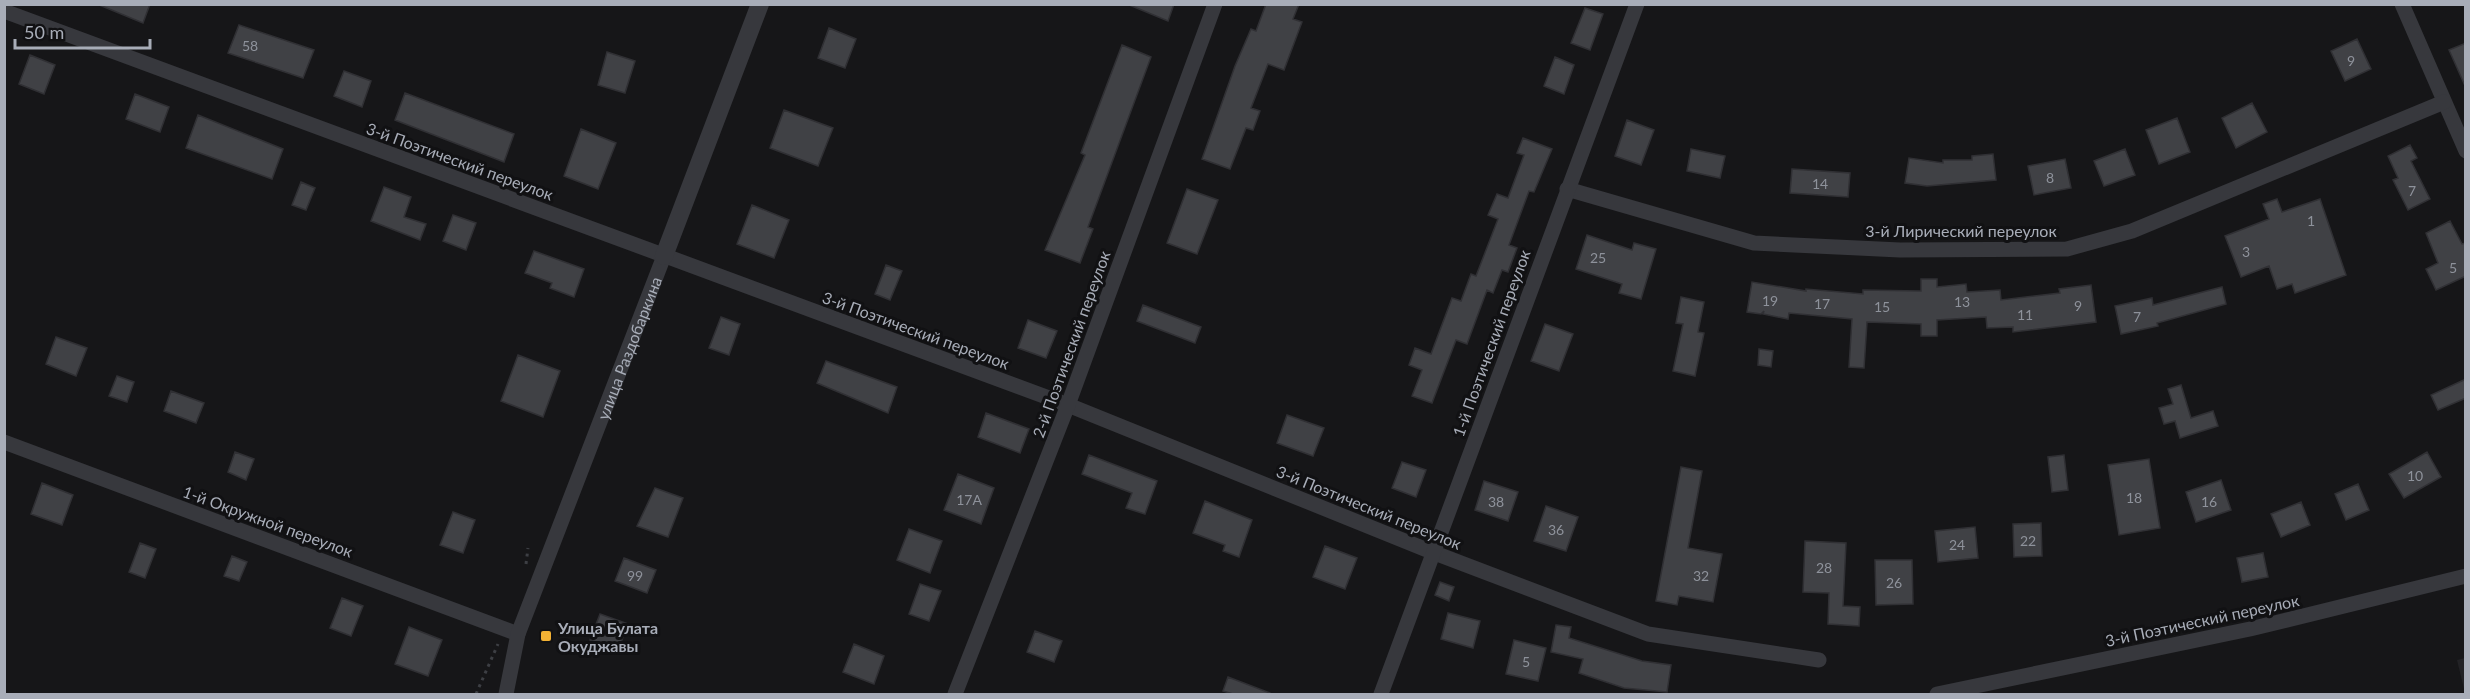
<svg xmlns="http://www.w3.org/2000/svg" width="2470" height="699" font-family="Lato,sans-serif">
<rect width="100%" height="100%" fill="#161618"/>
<path fill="#222225" d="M 2465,658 L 2466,658 L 2465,693 L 2457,660 Z"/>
<path fill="#404145" stroke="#303034" stroke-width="1.5" d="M 97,4 L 150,4 L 143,23 Z
M 1127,4 L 1174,4 L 1168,21 Z
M 1266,4 L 1299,4 L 1293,19 L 1302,22 L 1284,70 L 1268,64 L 1251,108 L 1260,111 L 1253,130 L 1246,128 L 1230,169 L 1202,159 L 1235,66 L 1251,29 L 1256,31 Z
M 1585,8 L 1603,14 L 1590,50 L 1571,43 Z
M 239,25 L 314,50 L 303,78 L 228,53 Z
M 829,28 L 856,39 L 845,68 L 818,58 Z
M 2357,39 L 2371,69 L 2345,81 L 2331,51 Z
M 2466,43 L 2466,88 L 2449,50 Z
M 1122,45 L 1151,57 L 1088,227 L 1093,229 L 1080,263 L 1045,250 L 1085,155 L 1081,153 Z
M 607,52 L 635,61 L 625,93 L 598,85 Z
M 30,55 L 55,65 L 44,94 L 19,84 Z
M 1555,57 L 1574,65 L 1564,94 L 1544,86 Z
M 344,71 L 371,81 L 362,107 L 334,96 Z
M 405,93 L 514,134 L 504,162 L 395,120 Z
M 135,94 L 169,107 L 160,132 L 126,119 Z
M 2252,103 L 2267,132 L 2236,148 L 2222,118 Z
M 784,110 L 833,128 L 818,166 L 770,148 Z
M 198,115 L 283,149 L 272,179 L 186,148 Z
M 2177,118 L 2190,152 L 2159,164 L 2146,130 Z
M 1627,120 L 1654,130 L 1641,165 L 1615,156 Z
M 581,129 L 616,143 L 598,189 L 564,176 Z
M 1523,138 L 1552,149 L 1534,192 L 1529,191 L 1509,245 L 1517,248 L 1508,272 L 1502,270 L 1493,293 L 1487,290 L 1467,344 L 1456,340 L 1432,403 L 1412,396 L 1422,370 L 1409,365 L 1415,348 L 1431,354 L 1452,298 L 1461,301 L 1471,274 L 1476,276 L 1498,219 L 1488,215 L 1497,194 L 1508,198 L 1524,155 L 1517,153 Z
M 2410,145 L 2417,158 L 2411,161 L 2430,199 L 2408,210 L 2393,180 L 2398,178 L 2388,156 Z
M 1691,149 L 1725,156 L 1720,178 L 1687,171 Z
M 2125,149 L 2135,175 L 2104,186 L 2094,161 Z
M 1993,154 L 1996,180 L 1927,186 L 1905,183 L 1909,158 L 1943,163 L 1943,160 L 1972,160 L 1972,156 Z
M 2065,159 L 2071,188 L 2034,195 L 2028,166 Z
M 1792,169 L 1850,173 L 1848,197 L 1790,193 Z
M 301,182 L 315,188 L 306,210 L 292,205 Z
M 384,187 L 411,197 L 404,217 L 426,224 L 420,240 L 371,221 Z
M 1187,189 L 1218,200 L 1197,254 L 1167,243 Z
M 2277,199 L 2282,212 L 2320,199 L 2346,275 L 2295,293 L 2292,284 L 2277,289 L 2269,266 L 2241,277 L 2225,236 L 2269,219 L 2263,204 Z
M 752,205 L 789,220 L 774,258 L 737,244 Z
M 453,215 L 476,223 L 466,250 L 443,241 Z
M 2450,221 L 2462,244 L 2466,243 L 2466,276 L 2436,290 L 2426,269 L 2438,263 L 2426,233 Z
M 1587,235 L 1632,250 L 1634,243 L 1656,249 L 1641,299 L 1619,293 L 1622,284 L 1576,269 Z
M 534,251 L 584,269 L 574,297 L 550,288 L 552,283 L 525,273 Z
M 886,265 L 902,271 L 890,300 L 875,294 Z
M 1921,279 L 1937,279 L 1937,287 L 1966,284 L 1967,292 L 2000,290 L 2001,300 L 2060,293 L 2059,289 L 2091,285 L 2096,322 L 2013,332 L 2013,327 L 1987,328 L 1986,317 L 1937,320 L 1937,336 L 1921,336 L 1921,324 L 1867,322 L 1864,368 L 1849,367 L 1852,319 L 1789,313 L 1788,319 L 1763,314 L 1764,311 L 1761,314 L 1747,312 L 1752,282 L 1806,291 L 1806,289 L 1863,294 L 1863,290 L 1921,291 Z
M 2222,287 L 2226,304 L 2157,323 L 2158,326 L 2121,334 L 2115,306 L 2152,298 L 2153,305 Z
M 1681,297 L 1704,302 L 1698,332 L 1704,333 L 1695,376 L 1673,371 L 1683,324 L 1676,323 Z
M 1143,305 L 1201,327 L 1195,343 L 1137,321 Z
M 721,317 L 740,324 L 729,355 L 709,348 Z
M 1028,320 L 1057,331 L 1046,358 L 1018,348 Z
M 1545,324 L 1573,334 L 1559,371 L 1531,361 Z
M 56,337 L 87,348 L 76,376 L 46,364 Z
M 1759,349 L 1773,351 L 1771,367 L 1758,365 Z
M 518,355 L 560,371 L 543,417 L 501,401 Z
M 826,361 L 897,387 L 888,413 L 817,383 Z
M 117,376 L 134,382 L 127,402 L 109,396 Z
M 2466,379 L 2466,398 L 2438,410 L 2431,395 Z
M 2181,385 L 2191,418 L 2213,411 L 2218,426 L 2180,438 L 2175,421 L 2164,424 L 2159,408 L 2173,404 L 2168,389 Z
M 171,391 L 204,403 L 196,423 L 164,411 Z
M 986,413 L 1029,429 L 1020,453 L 978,437 Z
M 1287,415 L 1324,428 L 1313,456 L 1277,443 Z
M 235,452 L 254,459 L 246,480 L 228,472 Z
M 2427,452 L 2441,477 L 2404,498 L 2389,474 Z
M 1089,455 L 1157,481 L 1145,514 L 1126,508 L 1132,493 L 1082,474 Z
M 2064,455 L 2068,490 L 2052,492 L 2048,457 Z
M 2149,459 L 2160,528 L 2119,535 L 2108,465 Z
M 1402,462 L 1426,470 L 1416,497 L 1392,488 Z
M 1681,467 L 1702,471 L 1688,548 L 1722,554 L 1713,602 L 1679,596 L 1677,605 L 1656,601 Z
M 958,474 L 994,488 L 981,524 L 944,510 Z
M 2221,480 L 2231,510 L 2196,522 L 2186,492 Z
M 1484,481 L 1518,492 L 1508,521 L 1475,510 Z
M 42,483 L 73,495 L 62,525 L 31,514 Z
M 2358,484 L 2369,510 L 2346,520 L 2335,494 Z
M 655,488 L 683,498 L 668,537 L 637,526 Z
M 1205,501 L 1252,520 L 1239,557 L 1223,551 L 1225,545 L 1193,533 Z
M 2301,502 L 2310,525 L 2281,537 L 2271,514 Z
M 1546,506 L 1578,517 L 1566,551 L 1534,541 Z
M 453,512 L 475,520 L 463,553 L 440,545 Z
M 2041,523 L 2042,556 L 2014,557 L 2013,524 Z
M 1975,527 L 1978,558 L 1938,562 L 1935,531 Z
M 909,529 L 942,541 L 930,573 L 897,560 Z
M 1805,541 L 1846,543 L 1843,606 L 1860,607 L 1859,626 L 1828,624 L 1829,593 L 1803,592 Z
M 140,543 L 156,549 L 145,578 L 129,572 Z
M 1325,546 L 1357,558 L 1345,589 L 1313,577 Z
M 2263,553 L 2268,577 L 2242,582 L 2237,558 Z
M 232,556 L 247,562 L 239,581 L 224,576 Z
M 624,558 L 656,570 L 647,593 L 615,581 Z
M 1875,560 L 1912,560 L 1913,604 L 1876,605 Z
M 1440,582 L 1454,587 L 1449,601 L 1435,595 Z
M 920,584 L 941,591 L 929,621 L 909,614 Z
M 342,598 L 363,606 L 351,636 L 330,628 Z
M 1448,613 L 1480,621 L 1473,648 L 1441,639 Z
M 600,614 L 628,624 L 618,650 L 590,640 Z
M 1556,625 L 1571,627 L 1569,638 L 1642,661 L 1671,665 L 1667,692 L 1624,688 L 1579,673 L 1583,659 L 1551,652 Z
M 409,627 L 442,640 L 428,676 L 395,664 Z
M 1035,631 L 1062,641 L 1054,662 L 1027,652 Z
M 1514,640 L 1546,648 L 1538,681 L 1506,674 Z
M 854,644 L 884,656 L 874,684 L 843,672 Z
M 1228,677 L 1270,693 L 1270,694 L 1233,694 L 1223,691 Z"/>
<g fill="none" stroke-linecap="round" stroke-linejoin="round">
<path stroke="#3d3f44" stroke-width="3" stroke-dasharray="3 4.5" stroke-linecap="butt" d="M 526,564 L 528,548
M 476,694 L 498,644"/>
<g stroke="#37383d" stroke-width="15">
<path d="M 2402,4 L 2466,151"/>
<path d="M 4,11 L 1068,405 L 1432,552 L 1648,634 L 1819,660"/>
<path d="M 1567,189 L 1754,243 L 1900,250 L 2067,249 L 2132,231 L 2444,102"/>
<path d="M 4,442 L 518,634"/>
<path id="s1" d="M 506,694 L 518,634 L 664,256"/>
<path d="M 955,694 L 1068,405 L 1215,4"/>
<path d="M 1381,694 L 1637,4"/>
<path d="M 1937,694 L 2250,629 L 2466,576"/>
</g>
<path stroke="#37383d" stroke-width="18" d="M 664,256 L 760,4"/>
</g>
<rect fill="#f2b134" stroke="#111113" stroke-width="2" x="540" y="630" width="12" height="12" rx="3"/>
<g text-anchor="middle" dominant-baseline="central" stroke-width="6" stroke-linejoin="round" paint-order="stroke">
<g font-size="14" fill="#8e929b">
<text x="250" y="45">58</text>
<text x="2351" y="60">9</text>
<text x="2050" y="177">8</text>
<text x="1820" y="183">14</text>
<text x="2412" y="190">7</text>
<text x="2311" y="220">1</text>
<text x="2246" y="251">3</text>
<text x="1598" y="257">25</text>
<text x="2453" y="267">5</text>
<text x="1770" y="300">19</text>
<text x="1962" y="301">13</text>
<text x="1822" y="303">17</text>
<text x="2078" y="305">9</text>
<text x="1882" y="306">15</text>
<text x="2025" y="314">11</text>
<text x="2137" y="316">7</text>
<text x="2415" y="475">10</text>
<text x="2134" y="497">18</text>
<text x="969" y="499">17А</text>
<text x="1496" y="501">38</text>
<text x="2209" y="501">16</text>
<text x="1556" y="529">36</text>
<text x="2028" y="540">22</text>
<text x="1957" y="544">24</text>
<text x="1824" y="567">28</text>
<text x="635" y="575">99</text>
<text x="1701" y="575">32</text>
<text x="1894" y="582">26</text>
<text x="1526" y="661">5</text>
</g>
<g font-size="16" fill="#a8adb8" stroke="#111113">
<text transform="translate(460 161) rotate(20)">3-й Поэтический переулок</text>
<text x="1961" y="230">3-й Лирический переулок</text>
<text transform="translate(916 330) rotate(20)">3-й Поэтический переулок</text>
<text transform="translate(1491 343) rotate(-70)">1-й Поэтический переулок</text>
<text transform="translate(1071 344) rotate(-70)">2-й Поэтический переулок</text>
<text stroke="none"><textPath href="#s1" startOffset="368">улица Раздобаркина</textPath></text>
<text transform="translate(1369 507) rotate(22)">3-й Поэтический переулок</text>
<text transform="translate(268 521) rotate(20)">1-й Окружной переулок</text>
<text transform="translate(2202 620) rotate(-12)">3-й Поэтический переулок</text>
</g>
<g font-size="16" font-weight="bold" fill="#a8adb8" stroke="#111113" text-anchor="start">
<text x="558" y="627">Улица Булата<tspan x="558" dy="18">Окуджавы</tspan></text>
</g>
</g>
<rect width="2470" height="699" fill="none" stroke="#a8adb8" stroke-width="12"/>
<path d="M15 39v9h135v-9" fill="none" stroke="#a8adb8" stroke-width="3"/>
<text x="24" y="39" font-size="18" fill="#a8adb8" stroke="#111113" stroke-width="4.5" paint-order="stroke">50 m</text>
</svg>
